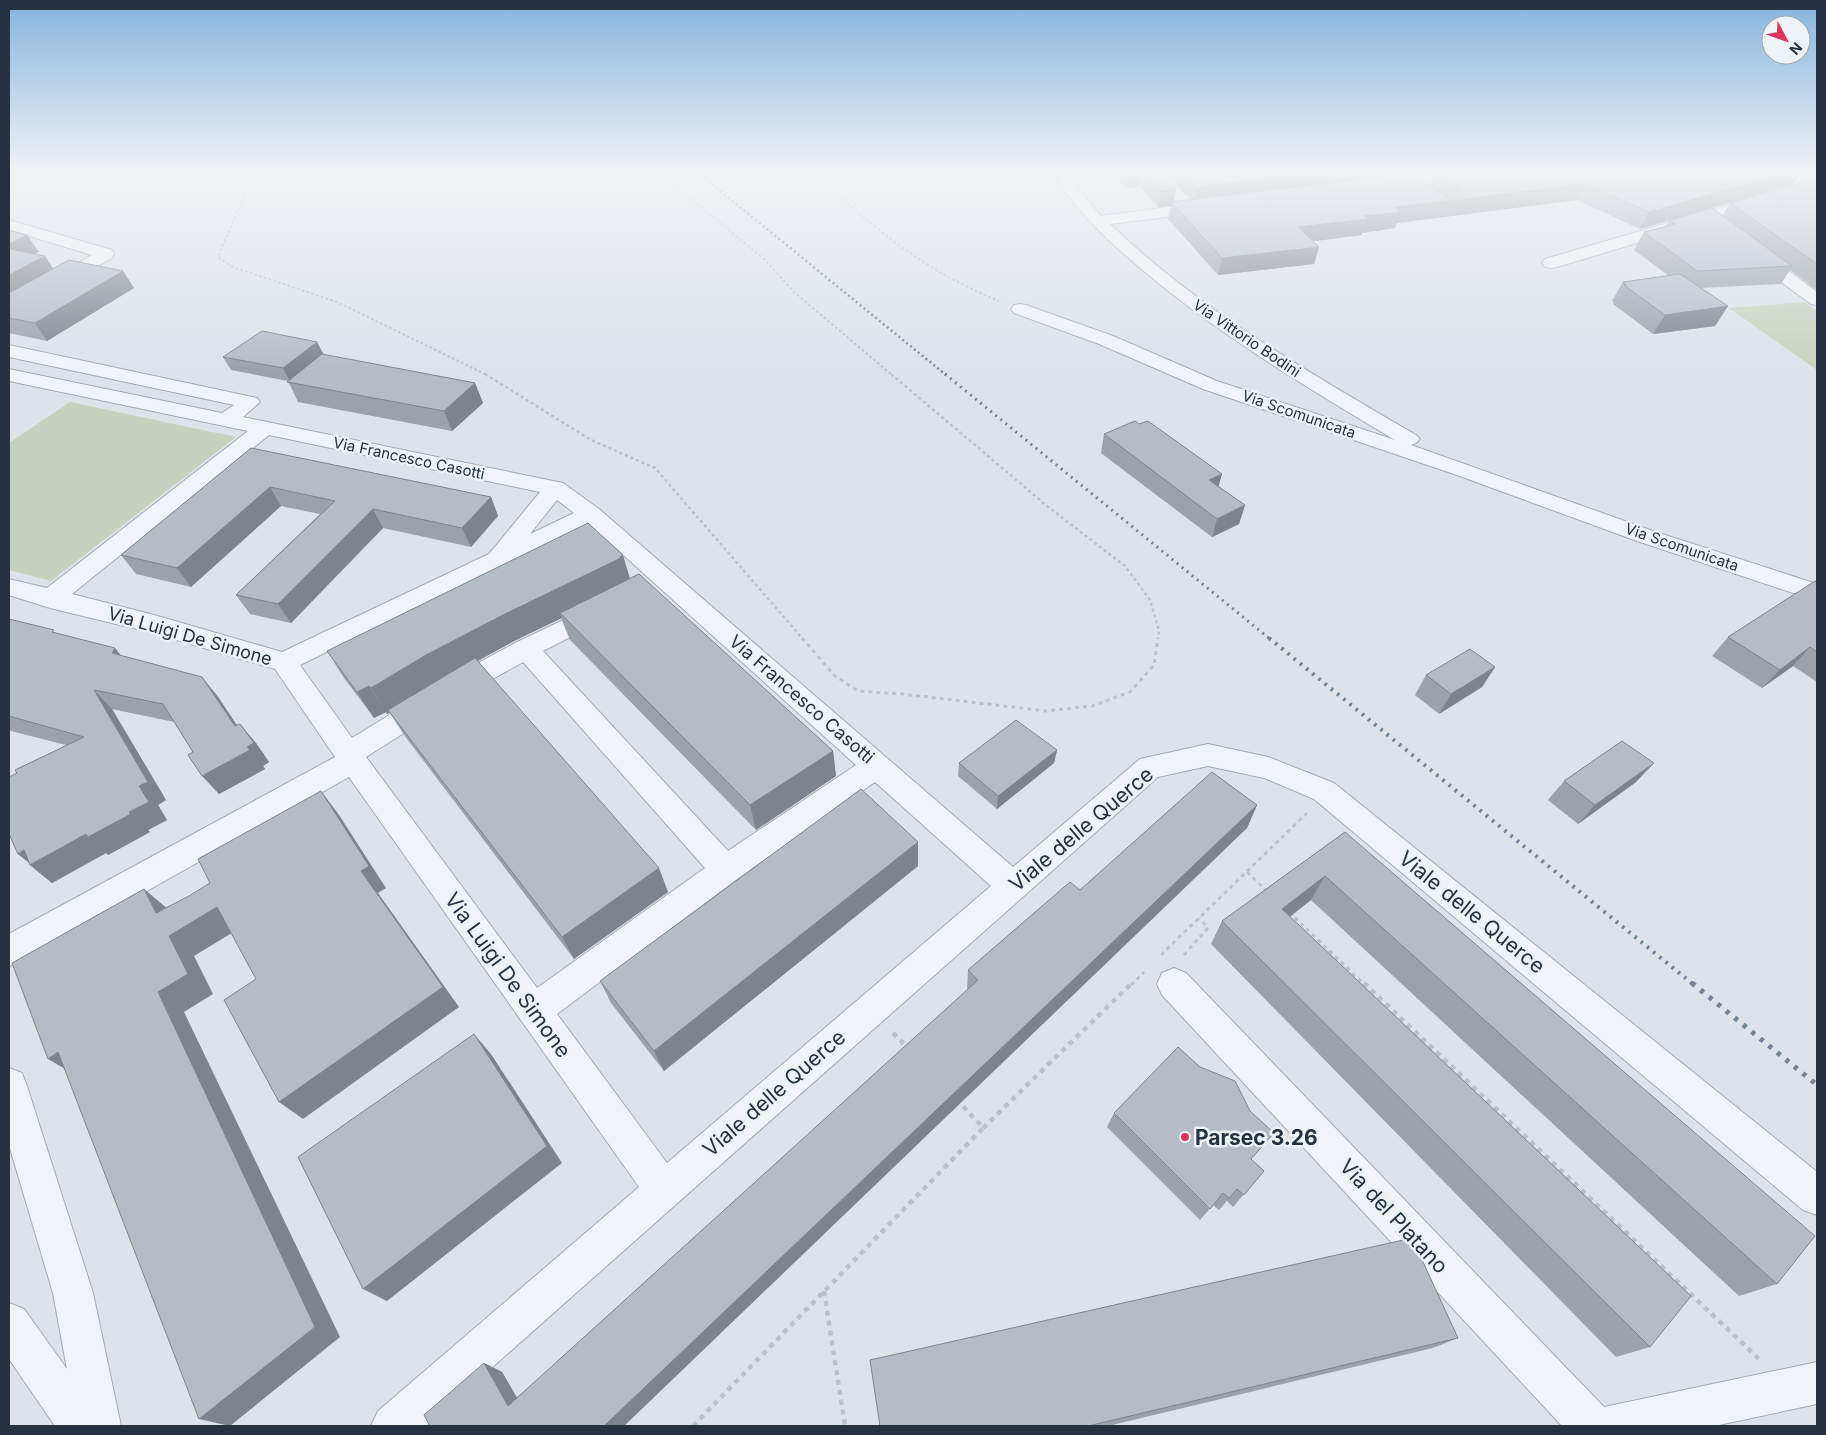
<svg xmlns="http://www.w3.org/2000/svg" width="1826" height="1435" font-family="Inter,sans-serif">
<rect width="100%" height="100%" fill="#dde3e9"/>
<path fill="#c5d3be" d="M 1805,302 L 1817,311 L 1817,370 L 1729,308 Z
M 70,402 L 236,437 L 51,581 L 9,570 L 9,443 Z"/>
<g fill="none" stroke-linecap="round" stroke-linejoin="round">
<g stroke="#a2aab3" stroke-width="2">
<path id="minor" d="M 1053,172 L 1068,172 L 1084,196 L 1101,216 L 1206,202 L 1212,204 L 1214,207 L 1212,210 L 1206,212 L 1110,224 C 1199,310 1310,373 1416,435 L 1420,439 L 1416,443 L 1411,445 L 1653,531 L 1817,584 L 1817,601 L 1637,541 L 1454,474 L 1203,389 L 1099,344 L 1014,313 L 1011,309 L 1014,305 L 1020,304 L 1026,305 L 1113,336 L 1217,381 L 1395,440 C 1313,391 1231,342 1157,282 C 1117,249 1079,217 1053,172 Z
M 1456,172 L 1503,172 L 1501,175 L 1496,177 L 1387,190 L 1382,188 L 1379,185 L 1382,182 L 1387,180 Z
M 1817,179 L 1817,189 L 1557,267 L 1551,268 L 1545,267 L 1542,263 L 1545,259 Z
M 9,220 L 112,250 L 114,254 L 112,258 L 15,312 L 9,313 L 9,301 L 92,255 L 9,230 Z
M 1756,250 L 1762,251 L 1817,292 L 1817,305 L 1811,304 L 1750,259 L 1748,255 L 1750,251 Z
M 9,345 L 257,398 L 260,402 L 243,417 L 563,483 L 599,509 L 1013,867 L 1140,759 L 1208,744 L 1268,757 L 1334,783 L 1817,1172 L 1817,1215 L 1803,1210 L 1314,799 L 1264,778 L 1208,766 L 1158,777 L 426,1426 L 371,1426 L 378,1411 L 639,1187 L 349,777 L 21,962 L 9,966 L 9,934 L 335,757 L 275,669 L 153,633 L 50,608 L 9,595 L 9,579 L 47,588 L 248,431 L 9,381 L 9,369 L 222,413 L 234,405 L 9,357 ZM 269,435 L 540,492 L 489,554 L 282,652 L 154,615 L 72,594 ZM 557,500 L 574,513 L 530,534 ZM 589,524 L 856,765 L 728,851 L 543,651 L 608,618 L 612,612 L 608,606 L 599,603 L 517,642 L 441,683 L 352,738 L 300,665 ZM 523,662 L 705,868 L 537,988 L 366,757 L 461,697 ZM 875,782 L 991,886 L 667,1163 L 557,1014 L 737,879 Z
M 1174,968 L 1186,973 L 1604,1407 L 1817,1362 L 1817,1404 L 1714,1426 L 1562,1426 L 1162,995 L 1157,984 L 1162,973 Z
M 9,1068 L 22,1073 L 27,1086 L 93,1293 L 121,1426 L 55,1426 L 9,1359 L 9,1303 L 24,1309 L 67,1369 L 53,1293 L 9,1145 Z"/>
</g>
<path stroke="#bbc1c8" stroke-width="2" stroke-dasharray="2.5 2.5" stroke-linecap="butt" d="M 258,172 L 249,184 L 218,257 L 233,267 L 337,302 L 487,375
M 659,172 L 765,260 L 794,292 L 892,375
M 815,172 C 871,228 925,271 999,301"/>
<path stroke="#bbc1c8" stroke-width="2.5" stroke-dasharray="3 3" stroke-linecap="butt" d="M 485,374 L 591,440 L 655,468 L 803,639
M 891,374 L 1047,506 L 1125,566 L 1150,600 L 1159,630 L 1158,639"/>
<path stroke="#bbc1c8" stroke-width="3" stroke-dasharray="4 4" stroke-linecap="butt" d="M 802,638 L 835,676 L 858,691 L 902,694 L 1046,711 L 1092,706 L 1130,692 L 1154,665 L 1158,638
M 1247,872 L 1268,892
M 1289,912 L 1365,985
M 1161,955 L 1307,813
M 1184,955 L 1208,928 L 1199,918
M 1131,985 L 1144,972"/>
<path stroke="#bbc1c8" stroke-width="4.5" stroke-dasharray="5 5" stroke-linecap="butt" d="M 1364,983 L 1759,1359
M 893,1033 L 908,1048
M 983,1128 L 1132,983
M 824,1291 L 845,1426
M 693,1426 L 983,1128 L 959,1102"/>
<use href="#minor" fill="#f0f3f7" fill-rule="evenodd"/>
<path stroke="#758394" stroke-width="2.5" stroke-dasharray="2 3" stroke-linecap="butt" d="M 697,172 L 946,375"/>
<path stroke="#758394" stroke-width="3" stroke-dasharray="2 4.5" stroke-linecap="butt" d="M 945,374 L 1270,639"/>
<path stroke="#758394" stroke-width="4" stroke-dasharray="2.5 5.5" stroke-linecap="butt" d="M 1269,638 L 1694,985"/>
<path stroke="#758394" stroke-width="5" stroke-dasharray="4 7" stroke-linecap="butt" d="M 1692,983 L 1817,1085"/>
</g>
<path fill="#9ba2aa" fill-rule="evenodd" d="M 1110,172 L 1160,172 L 1176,189 L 1174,202 L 1191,200 L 1163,172 L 1399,172 L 1396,175 L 1410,173 L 1408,172 L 1801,172 L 1793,184 L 1640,229 L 1577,200 L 1397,223 L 1395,228 L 1362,233 L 1362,235 L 1313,241 L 1319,247 L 1314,264 L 1218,275 L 1168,219 L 1171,206 L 1158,207 L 1140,186 L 1127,188 ZM 1435,173 L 1430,185 L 1416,175 Z
M 1801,172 L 1817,172 L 1817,177 L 1814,176 Z
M 1817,178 L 1817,290 L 1790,270 L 1781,284 L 1701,288 L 1728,306 L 1715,326 L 1653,334 L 1613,304 L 1614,302 L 1612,301 L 1623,282 L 1669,276 L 1634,250 L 1644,232 L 1666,226 L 1669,221 L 1722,216 L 1730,203 Z
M 9,230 L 39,252 L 35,254 L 53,269 L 123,271 L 134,288 L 47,341 L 9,333 Z
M 317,342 L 323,355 L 475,383 L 483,403 L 452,431 L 298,402 L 288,381 L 231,370 L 223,357 Z
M 1104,434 L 1222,474 L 1218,486 L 1245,505 L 1239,524 L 1212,537 L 1101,453 Z
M 251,448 L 491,497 L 498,516 L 471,547 L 383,528 L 291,623 L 250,614 L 236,595 L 320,514 L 281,506 L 191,587 L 136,574 L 121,555 Z
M 630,578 L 833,751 L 836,776 L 756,830 L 570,640 L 561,618 L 516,640 L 478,661 L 668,892 L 574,959 L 404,735 L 390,713 L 387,714 L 386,712 L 374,718 L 344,678 L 327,651 Z
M 1817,582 L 1817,682 L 1793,666 L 1762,688 L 1712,656 L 1728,637 Z
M 9,619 L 58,634 L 115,648 L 121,656 L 202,677 L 218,697 L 237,725 L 256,743 L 269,762 L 263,766 L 265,769 L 219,794 L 174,722 L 112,709 L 166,800 L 158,805 L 167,820 L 148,830 L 150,832 L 108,855 L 106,853 L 52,883 L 30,865 L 29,863 L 18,854 L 17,773 L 66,745 L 11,731 L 9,729 Z
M 1495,667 L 1482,687 L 1439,714 L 1415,695 L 1426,675 Z
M 1057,750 L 1054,763 L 997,809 L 958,776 L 959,763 Z
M 1564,781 L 1636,782 L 1578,824 L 1548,800 Z
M 1257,805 L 1247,828 L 624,1426 L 430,1426 L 484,1363 L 502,1372 L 517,1398 L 967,991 L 968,970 L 1080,890 Z
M 1345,832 L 1777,1284 L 1739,1296 L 1311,900 L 1290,917 L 1650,1347 L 1616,1357 L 1211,944 L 1222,921 Z
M 918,866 L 664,1071 L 611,1003 L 600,981 Z
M 1114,1113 L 1251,1160 L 1264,1171 L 1233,1207 L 1227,1201 L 1219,1210 L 1213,1205 L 1200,1220 L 1107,1127 Z
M 1458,1338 L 1433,1348 L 1108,1426 L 880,1426 Z"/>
<path fill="#7e848b" d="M 1129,172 L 1142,172 L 1140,186 L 1127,188 Z
M 1314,172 L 1399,172 L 1394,178 L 1194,203 L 1197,187 Z
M 1415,172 L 1435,172 L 1414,175 Z
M 1788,172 L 1801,172 L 1793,184 L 1640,229 L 1649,212 Z
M 1585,184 L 1577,200 L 1397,223 L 1395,228 L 1362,233 L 1362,235 L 1293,244 L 1298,227 L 1364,216 L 1395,207 Z
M 1176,189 L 1173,204 L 1171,202 L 1171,206 L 1158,207 L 1161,191 Z
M 27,235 L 39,252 L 12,264 L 9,259 L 9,244 Z
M 1319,247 L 1314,264 L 1218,275 L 1222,258 Z
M 45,256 L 56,273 L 9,299 L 9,275 Z
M 123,271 L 134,288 L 47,341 L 35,323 Z
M 1728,306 L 1715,326 L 1653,334 L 1665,315 Z
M 317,342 L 324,355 L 290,382 L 283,368 Z
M 475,383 L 483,403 L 452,431 L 444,411 Z
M 1222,474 L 1217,492 L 1209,480 Z
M 270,487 L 281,506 L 191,587 L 177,568 Z
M 491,497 L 498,516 L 471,547 L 462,528 Z
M 1245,505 L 1239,524 L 1212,537 L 1217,519 Z
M 373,509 L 383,528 L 291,623 L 278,604 Z
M 623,555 L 631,582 L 560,613 L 562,618 L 516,640 L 440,681 L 387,714 L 371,688 L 426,655 L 505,614 Z
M 1810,647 L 1793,666 L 1762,688 L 1780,670 Z
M 115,648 L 131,668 L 112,653 Z
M 1495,667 L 1482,687 L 1439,714 L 1451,694 Z
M 202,677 L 218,697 L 250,745 L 240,724 L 256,743 L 269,762 L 263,766 L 265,769 L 219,794 L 202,776 L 247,747 L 235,726 Z
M 369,686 L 386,712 L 374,718 L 357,692 Z
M 94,690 L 112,709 L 166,800 L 158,805 L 167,820 L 148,830 L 150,832 L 108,855 L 106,853 L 52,883 L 30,865 L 31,864 L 18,854 L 24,850 L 86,834 L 129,812 L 139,786 Z
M 1057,750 L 1054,763 L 997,809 L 998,796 Z
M 833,751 L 836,776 L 756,830 L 750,805 Z
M 1654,763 L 1636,782 L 1578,824 L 1595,805 Z
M 321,791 L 339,815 L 386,888 L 378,893 L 459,1007 L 303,1119 L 279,1102 L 361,871 Z
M 1257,805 L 1247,828 L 624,1426 L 604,1426 Z
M 918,842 L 918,866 L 664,1071 L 654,1051 Z
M 659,868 L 668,892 L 574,959 L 562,937 Z
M 1325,876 L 1311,900 L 1269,932 L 1282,909 Z
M 144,889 L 169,910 L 217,907 L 240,928 L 194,956 L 213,994 L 184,1012 L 340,1337 L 230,1426 L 199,1419 L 158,992 L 156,913 Z
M 474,1034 L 491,1054 L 562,1163 L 387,1301 L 363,1289 Z
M 58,1052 L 79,1077 L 48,1059 Z
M 484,1363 L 502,1372 L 526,1413 L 508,1406 Z"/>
<path fill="#b4bcc6" stroke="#7e848b" d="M 1144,172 L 1160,172 L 1176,189 L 1161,191 Z
M 1182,172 L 1314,172 L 1197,187 Z
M 1438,172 L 1788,172 L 1649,212 L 1585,184 L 1395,207 L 1401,212 L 1364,216 L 1367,219 L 1298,227 L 1319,247 L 1222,258 L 1171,202 L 1413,173 L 1447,198 L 1461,198 L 1464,195 L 1462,190 Z
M 1817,178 L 1817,264 L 1730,203 Z
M 1712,208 L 1792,266 L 1697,271 L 1644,232 L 1675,224 L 1669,221 Z
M 9,230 L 27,235 L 9,244 Z
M 9,249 L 45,256 L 9,275 Z
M 69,260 L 123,271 L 35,323 L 9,318 L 9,293 Z
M 1680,274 L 1728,306 L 1665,315 L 1624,285 L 1627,285 L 1623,282 Z
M 262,331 L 317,342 L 283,368 L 223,357 Z
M 322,354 L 475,383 L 444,411 L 287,382 Z
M 1135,421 L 1139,424 L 1148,421 L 1222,474 L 1209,480 L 1245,505 L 1217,519 L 1104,434 Z
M 251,448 L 491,497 L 462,528 L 373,509 L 278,604 L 236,595 L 335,501 L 270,487 L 177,568 L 121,555 Z
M 588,523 L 623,555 L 620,557 L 621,558 L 505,614 L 426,655 L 371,688 L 369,686 L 357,692 L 327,651 Z
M 639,574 L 833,751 L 750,805 L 560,613 Z
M 1815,581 L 1817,582 L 1817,652 L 1810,647 L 1780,670 L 1728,637 Z
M 9,619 L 54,630 L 52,632 L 115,648 L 112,653 L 202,677 L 235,726 L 240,724 L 254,743 L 247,747 L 250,750 L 202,776 L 188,755 L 193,752 L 163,704 L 94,690 L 148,782 L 139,786 L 149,802 L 129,812 L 131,814 L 88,837 L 86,834 L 30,865 L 24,850 L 18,854 L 9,834 L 9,777 L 17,773 L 15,770 L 84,737 L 9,716 Z
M 1470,649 L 1495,667 L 1451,694 L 1426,675 Z
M 475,658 L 659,868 L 562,937 L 388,710 Z
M 1016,720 L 1057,750 L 998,796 L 959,763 Z
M 1622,741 L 1654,763 L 1595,805 L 1564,781 Z
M 1212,772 L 1257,805 L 604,1426 L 430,1426 L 424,1415 L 484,1363 L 508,1406 L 978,980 L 968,970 L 1070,882 L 1080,890 Z
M 861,789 L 918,842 L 654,1051 L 600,981 Z
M 321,791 L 369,866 L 361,871 L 443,987 L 279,1102 L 224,1000 L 256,979 L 217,907 L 169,936 L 188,974 L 158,992 L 315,1327 L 199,1419 L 58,1052 L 48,1059 L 12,963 L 144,889 L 156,913 L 189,896 L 210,883 L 198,859 Z
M 1345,832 L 1815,1236 L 1777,1284 L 1325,876 L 1282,909 L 1691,1296 L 1650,1347 L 1222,921 Z
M 474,1034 L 547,1146 L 363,1289 L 298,1157 Z
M 1178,1047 L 1200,1067 L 1235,1081 L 1250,1111 L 1274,1133 L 1251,1159 L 1264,1171 L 1244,1195 L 1237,1189 L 1229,1198 L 1223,1193 L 1210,1209 L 1114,1113 Z
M 1412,1238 L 1458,1338 L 1088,1426 L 880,1426 L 870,1360 Z"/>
<linearGradient id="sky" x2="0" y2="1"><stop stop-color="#86b4dd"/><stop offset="0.46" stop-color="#f0f2f5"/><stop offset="1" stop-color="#f0f2f5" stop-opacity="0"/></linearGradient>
<rect width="1826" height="373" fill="url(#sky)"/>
<circle fill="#db355c" stroke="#edf2f6" stroke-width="2" cx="1185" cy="1137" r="5"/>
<g text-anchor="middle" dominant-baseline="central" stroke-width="5" stroke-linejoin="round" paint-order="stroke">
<g font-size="15" fill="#253241" stroke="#edf2f6">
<text transform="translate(1247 338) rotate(34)">Via Vittorio Bodini</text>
<text transform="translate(1299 414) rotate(19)">Via Scomunicata</text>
<text transform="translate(409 458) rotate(12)">Via Francesco Casotti</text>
<text transform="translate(1682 547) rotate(19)">Via Scomunicata</text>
</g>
<g font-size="18" fill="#253241" stroke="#edf2f6">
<text transform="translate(190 636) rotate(16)">Via Luigi De Simone</text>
<text transform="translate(802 699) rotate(41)">Via Francesco Casotti</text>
</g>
<g font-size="21" fill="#253241" stroke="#edf2f6">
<text transform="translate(1081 829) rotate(-40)">Viale delle Querce</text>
<text transform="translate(1472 912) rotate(39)">Viale delle Querce</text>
<text transform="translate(508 975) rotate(54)">Via Luigi De Simone</text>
<text transform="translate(774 1093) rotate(-41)">Viale delle Querce</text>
<text transform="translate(1394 1216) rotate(47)">Via del Platano</text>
</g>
<g font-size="21" font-weight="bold" fill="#253241" stroke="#edf2f6" text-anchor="start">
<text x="1195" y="1137">Parsec 3.26</text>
</g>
</g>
<rect width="1826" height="1435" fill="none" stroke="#253241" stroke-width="20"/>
<g transform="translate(1786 40) rotate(131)"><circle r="24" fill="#edf2f6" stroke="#9da5ae"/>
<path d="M0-4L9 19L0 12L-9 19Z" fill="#db355c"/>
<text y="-8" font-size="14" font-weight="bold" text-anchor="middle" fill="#253241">N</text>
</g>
</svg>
